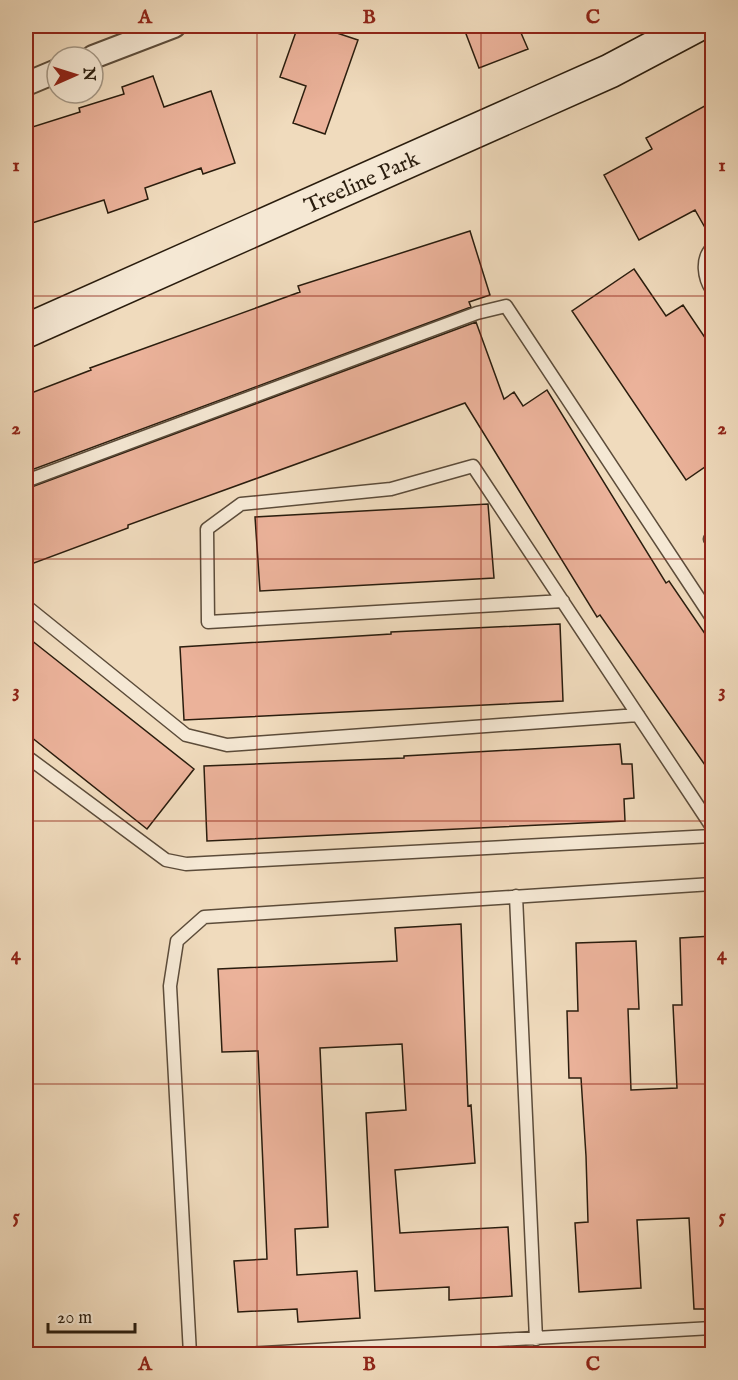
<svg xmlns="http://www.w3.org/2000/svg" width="738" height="1380" font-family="'IM FELL English',serif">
<rect width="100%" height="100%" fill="#f0dbbd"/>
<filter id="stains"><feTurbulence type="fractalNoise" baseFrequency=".00333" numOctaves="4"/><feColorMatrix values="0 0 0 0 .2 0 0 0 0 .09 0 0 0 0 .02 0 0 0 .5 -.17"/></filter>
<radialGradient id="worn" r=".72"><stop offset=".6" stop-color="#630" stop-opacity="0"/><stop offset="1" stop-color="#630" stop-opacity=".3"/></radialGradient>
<path fill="#ebb29a" stroke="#2a1d0e" stroke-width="1.5" d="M 298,26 L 316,26 L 358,40 L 325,134 L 293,123 L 306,86 L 280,77 Z
M 463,26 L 518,26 L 528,49 L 479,68 Z
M 153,76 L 164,107 L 211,91 L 235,163 L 203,174 L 201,168 L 145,188 L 148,199 L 108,213 L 104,200 L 26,225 L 26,129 L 80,112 L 79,108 L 124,94 L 122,87 Z
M 712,102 L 712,240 L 695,210 L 639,240 L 604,175 L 652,149 L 646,138 Z
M 470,231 L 490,295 L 469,302 L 471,307 L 26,472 L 26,395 L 91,370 L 90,368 L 300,292 L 298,286 Z
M 634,269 L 666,316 L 683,305 L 712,348 L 712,462 L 686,480 L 572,311 Z
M 476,322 L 504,399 L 514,392 L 523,406 L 547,390 L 666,583 L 669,581 L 712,644 L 712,775 L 600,615 L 597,617 L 465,403 L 128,525 L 128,528 L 26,566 L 26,489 Z
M 488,504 L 494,578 L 260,591 L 255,517 Z
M 560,624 L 563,701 L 184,720 L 180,647 L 391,634 L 391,632 Z
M 26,636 L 194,769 L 147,829 L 26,733 Z
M 620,744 L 622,764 L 632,764 L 634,798 L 624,799 L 625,821 L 207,841 L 204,766 L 404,758 L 404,756 Z
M 461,924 L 468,1106 L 471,1105 L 475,1163 L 395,1170 L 400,1233 L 508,1227 L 512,1296 L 449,1300 L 449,1287 L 375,1291 L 366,1113 L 406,1110 L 402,1044 L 320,1048 L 328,1227 L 295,1229 L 297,1275 L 357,1271 L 360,1318 L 298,1322 L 297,1309 L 238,1312 L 234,1261 L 267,1259 L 258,1051 L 222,1052 L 218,969 L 397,961 L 395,928 Z
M 712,936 L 712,1309 L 694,1309 L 689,1218 L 637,1220 L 641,1288 L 579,1292 L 575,1223 L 588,1222 L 586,1156 L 581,1078 L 569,1078 L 567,1011 L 578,1011 L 576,943 L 636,941 L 639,1009 L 628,1009 L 631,1090 L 677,1088 L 673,1005 L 682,1005 L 680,938 Z"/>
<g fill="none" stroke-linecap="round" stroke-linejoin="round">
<g stroke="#5c4c3a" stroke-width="15">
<path id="lane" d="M 712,248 C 701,259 704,278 712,290
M 26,481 L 477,313 L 506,306 L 712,618
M 710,539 L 712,537
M 563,601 L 208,622 L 207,529 L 241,504 L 391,489 L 473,466 L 712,827
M 26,606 L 186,735 L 227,745 L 638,715
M 26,756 L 166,860 L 186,864 L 712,836
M 516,896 L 536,1339
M 190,1354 L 170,986 L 177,941 L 204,917 L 712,884
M 247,1354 L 712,1328"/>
</g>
<g stroke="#5c4c3a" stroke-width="26">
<path id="street" d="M 93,57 L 174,26
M 26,84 L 57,71"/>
</g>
<g stroke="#2a1d0e" stroke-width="36">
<path id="secondary" d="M 26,331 L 610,71 L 695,26"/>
</g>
<use href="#lane" stroke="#f5e8d4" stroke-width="12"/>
<use href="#street" stroke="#f5e8d4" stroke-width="22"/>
<use href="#secondary" stroke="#f5e8d4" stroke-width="33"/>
</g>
<path fill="none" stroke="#8f2418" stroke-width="1.5" stroke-opacity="0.55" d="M 257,26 L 257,1354M 481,26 L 481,1354M 26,296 L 712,296M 26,559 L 712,559M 26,821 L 712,821M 26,1084 L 712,1084"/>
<g text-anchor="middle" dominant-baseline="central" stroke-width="5" stroke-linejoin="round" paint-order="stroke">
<g font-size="22" fill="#2a1d0e" stroke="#f5e8d4">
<text transform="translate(362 183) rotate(-24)">Treeline Park</text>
</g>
</g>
<rect width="738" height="1380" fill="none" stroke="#f0dbbd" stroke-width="66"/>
<g transform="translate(75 75) rotate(87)"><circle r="28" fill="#f5e8d4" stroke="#a49785" stroke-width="1.5"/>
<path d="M0-4.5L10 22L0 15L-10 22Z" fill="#8f2418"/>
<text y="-9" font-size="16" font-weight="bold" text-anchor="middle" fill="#2a1d0e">N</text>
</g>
<path d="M48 1323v9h87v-9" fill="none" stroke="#2a1d0e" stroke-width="3"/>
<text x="57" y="1323" font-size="18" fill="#2a1d0e" stroke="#f5e8d4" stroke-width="4.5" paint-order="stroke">20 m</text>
<rect x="33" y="33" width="672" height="1314" fill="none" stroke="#8f2418" stroke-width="2"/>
<g font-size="20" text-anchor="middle" font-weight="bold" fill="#8f2418">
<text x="145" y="23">A</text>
<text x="369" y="23">B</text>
<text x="593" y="23">C</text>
<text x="16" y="171">1</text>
<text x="722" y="171">1</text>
<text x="16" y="434">2</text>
<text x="722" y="434">2</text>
<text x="16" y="697">3</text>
<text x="722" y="697">3</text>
<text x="16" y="960">4</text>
<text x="722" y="960">4</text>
<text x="16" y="1222">5</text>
<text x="722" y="1222">5</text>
<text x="145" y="1370">A</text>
<text x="369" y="1370">B</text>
<text x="593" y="1370">C</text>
</g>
<rect width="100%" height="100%" filter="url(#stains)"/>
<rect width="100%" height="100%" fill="url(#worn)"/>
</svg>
